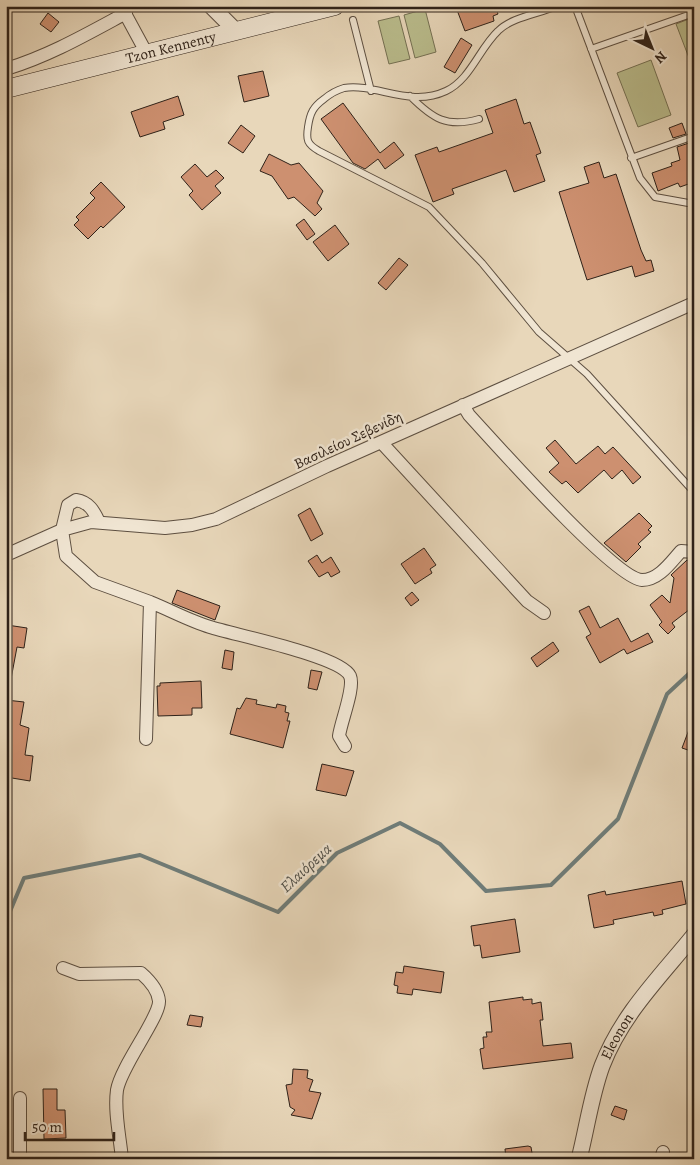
<svg xmlns="http://www.w3.org/2000/svg" width="700" height="1165" font-family="Alegreya,serif">
<rect width="100%" height="100%" fill="#e8d7ba"/>
<filter id="stains"><feTurbulence type="fractalNoise" baseFrequency=".004" numOctaves="4"/><feColorMatrix values="0 0 0 0 .2 0 0 0 0 .09 0 0 0 0 .02 0 0 0 .5 -.17"/></filter>
<radialGradient id="worn" r=".72"><stop offset=".6" stop-color="#630" stop-opacity="0"/><stop offset="1" stop-color="#630" stop-opacity=".3"/></radialGradient>
<path fill="#babd8d" stroke="#747053" d="M 425,9 L 436,52 L 415,58 L 404,15 Z
M 399,16 L 410,59 L 389,64 L 378,21 Z
M 694,17 L 694,71 L 676,24 Z
M 651,60 L 671,115 L 638,127 L 617,73 Z"/>
<g fill="none" stroke-linecap="round" stroke-linejoin="round">
<path stroke="#6f7c78" stroke-width="4" d="M 6,921 L 24,878 L 140,855 L 278,912 L 337,853 L 400,823 L 440,844 L 486,891 L 551,885 L 618,819 L 667,694 L 694,669"/>
</g>
<path fill="#cd9070" stroke="#2f2219" d="M 467,6 L 495,6 L 498,14 L 493,16 L 494,21 L 465,31 L 457,10 Z
M 48,13 L 59,22 L 51,32 L 40,24 Z
M 461,38 L 472,45 L 455,73 L 444,67 Z
M 263,71 L 269,96 L 244,102 L 238,76 Z
M 178,96 L 184,115 L 163,122 L 165,129 L 140,137 L 131,112 Z
M 516,99 L 524,124 L 530,122 L 541,153 L 536,155 L 545,181 L 514,192 L 506,170 L 452,189 L 454,194 L 433,202 L 415,155 L 437,147 L 439,152 L 493,133 L 485,110 Z
M 343,103 L 380,153 L 394,142 L 404,155 L 385,169 L 378,159 L 365,169 L 353,163 L 321,119 Z
M 682,123 L 686,134 L 673,138 L 669,128 Z
M 241,125 L 255,136 L 243,153 L 228,143 Z
M 689,143 L 694,156 L 694,182 L 680,187 L 678,183 L 658,191 L 652,173 L 672,166 L 671,163 L 680,160 L 677,147 Z
M 269,154 L 291,165 L 299,163 L 323,191 L 317,203 L 322,209 L 315,216 L 294,197 L 288,199 L 272,176 L 260,171 Z
M 599,162 L 604,178 L 616,174 L 641,250 L 646,261 L 651,260 L 654,271 L 635,277 L 632,266 L 587,280 L 559,192 L 589,183 L 584,167 Z
M 195,164 L 207,177 L 216,170 L 224,178 L 215,186 L 221,193 L 202,210 L 189,195 L 193,191 L 181,177 Z
M 101,182 L 125,207 L 103,228 L 101,226 L 88,239 L 74,225 L 79,220 L 76,217 L 95,198 L 90,193 Z
M 304,219 L 315,234 L 307,240 L 296,225 Z
M 335,225 L 349,244 L 328,261 L 313,242 Z
M 399,258 L 408,265 L 386,290 L 378,283 Z
M 555,440 L 576,464 L 598,446 L 605,454 L 613,447 L 641,477 L 633,484 L 622,470 L 612,479 L 604,470 L 578,493 L 566,481 L 562,484 L 549,472 L 559,463 L 546,448 Z
M 310,508 L 323,534 L 311,541 L 298,515 Z
M 639,513 L 652,526 L 648,530 L 651,532 L 638,544 L 641,547 L 626,562 L 604,543 Z
M 424,548 L 436,565 L 430,569 L 432,573 L 415,584 L 401,564 Z
M 317,555 L 322,563 L 331,557 L 340,572 L 331,577 L 328,572 L 319,577 L 308,561 Z
M 687,560 L 694,562 L 694,606 L 672,623 L 675,627 L 668,634 L 659,625 L 662,622 L 650,605 L 662,595 L 670,603 L 674,578 L 671,575 Z
M 177,590 L 220,606 L 215,620 L 172,603 Z
M 412,592 L 419,600 L 411,606 L 405,598 Z
M 589,606 L 600,628 L 618,618 L 631,642 L 648,633 L 653,642 L 627,654 L 624,649 L 600,663 L 586,637 L 591,634 L 579,611 Z
M 7,625 L 27,628 L 24,648 L 17,647 L 11,679 L 6,679 Z
M 553,642 L 559,651 L 537,667 L 531,658 Z
M 225,650 L 234,652 L 232,670 L 222,668 Z
M 311,670 L 322,672 L 317,690 L 308,688 Z
M 201,681 L 202,708 L 192,708 L 192,715 L 158,716 L 157,686 L 160,686 L 160,683 Z
M 246,698 L 257,700 L 256,704 L 276,708 L 277,704 L 286,706 L 285,712 L 289,713 L 287,721 L 290,721 L 283,748 L 230,734 L 237,708 L 240,709 Z
M 6,700 L 24,702 L 20,725 L 29,728 L 25,755 L 33,756 L 30,781 L 6,777 L 9,736 L 6,736 Z
M 693,719 L 694,719 L 694,752 L 682,748 Z
M 322,764 L 354,771 L 346,796 L 316,790 Z
M 682,881 L 686,904 L 662,910 L 663,914 L 654,916 L 653,912 L 613,920 L 614,924 L 594,928 L 588,895 L 605,891 L 606,895 Z
M 515,919 L 520,952 L 482,958 L 480,945 L 474,946 L 471,926 Z
M 404,966 L 444,972 L 441,993 L 413,989 L 412,995 L 397,993 L 398,986 L 394,985 L 396,972 L 403,973 Z
M 523,997 L 523,1000 L 532,999 L 532,1004 L 541,1002 L 543,1020 L 540,1020 L 543,1046 L 571,1043 L 573,1058 L 483,1069 L 480,1049 L 484,1048 L 483,1037 L 487,1037 L 486,1032 L 492,1032 L 489,1002 Z
M 190,1015 L 203,1017 L 201,1027 L 187,1025 Z
M 293,1069 L 308,1070 L 307,1078 L 313,1080 L 309,1091 L 321,1093 L 312,1119 L 291,1115 L 295,1110 L 290,1107 L 286,1085 L 292,1084 Z
M 43,1089 L 57,1089 L 57,1110 L 65,1110 L 66,1138 L 44,1139 Z
M 615,1106 L 627,1110 L 624,1120 L 611,1115 Z
M 528,1146 L 531,1147 L 533,1159 L 506,1159 L 505,1149 Z"/>
<g fill="none" stroke-linecap="round" stroke-linejoin="round">
<g stroke="#5d4f41" stroke-width="8">
<path id="service" d="M 557,6 C 538,14 512,17 498,31 C 479,49 470,80 446,91 C 410,108 376,83 344,88 C 337,90 330,94 324,99 C 313,107 310,113 308,127 C 306,140 307,144 319,151 L 429,207 L 482,263 L 539,332 L 587,374 L 694,492
M 575,6 L 640,178 L 655,197 L 694,204
M 353,20 L 371,91
M 591,49 L 694,13
M 410,96 C 433,119 447,128 479,119
M 631,158 L 694,136"/>
</g>
<g stroke="#5d4f41" stroke-width="14">
<path id="minor" d="M 121,6 L 147,54
M 6,69 C 49,56 87,34 126,13
M 463,405 L 469,415 C 494,442 615,579 642,580 C 659,580 671,562 681,551 L 694,552
M 381,442 L 527,601 L 544,613
M 99,522 C 94,511 89,502 76,500 L 68,505 L 62,530 L 66,556 L 95,582 L 150,602 L 146,739
M 6,555 L 62,530 L 91,522 L 165,528 L 192,525 L 216,519 L 327,466 L 694,303
M 150,602 C 170,610 190,621 210,627 C 235,635 341,656 350,676 C 355,688 341,721 339,736 L 345,746
M 63,968 L 79,974 L 141,973 C 149,980 158,989 159,1001 C 160,1017 121,1066 117,1090 C 114,1112 120,1137 122,1159
M 20,1159 L 20,1098
M 661,1159 L 663,1152"/>
</g>
<g stroke="#5d4f41" stroke-width="17">
<g id="tertiary">
<path d="M 211,6 L 236,31"/>
<path id="s1" d="M 579,1159 C 587,1128 591,1096 602,1066 C 622,1014 660,977 694,935"/>
</g>
</g>
<g stroke="#2f2219" stroke-width="19">
<g id="secondary">
<path id="s2" d="M 6,89 L 335,6"/>
</g>
</g>
<use href="#service" stroke="#f0e5d2" stroke-width="6"/>
<use href="#minor" stroke="#f0e5d2" stroke-width="12"/>
<use href="#tertiary" stroke="#f0e5d2" stroke-width="15"/>
<use href="#secondary" stroke="#f0e5d2" stroke-width="18"/>
</g>
<g text-anchor="middle" dominant-baseline="central" stroke-width="5" stroke-linejoin="round" paint-order="stroke">
<g font-size="15" fill="#2f2219" stroke="#f0e5d2">
<text stroke="none"><textPath href="#s2" startOffset="170">Tzon Kennenty</textPath></text>
<text transform="translate(348 440) rotate(-25)">Βασιλείου Σεβενίδη</text>
<text stroke="none"><textPath href="#s1" startOffset="129">Eleonon</textPath></text>
</g>
<g font-size="16" font-style="italic" fill="#4f4f49" stroke="#f0e5d2">
<text transform="translate(306 868) rotate(-43)">Ελαιόρεμα</text>
</g>
</g>
<rect width="700" height="1165" fill="none" stroke="#e8d7ba" stroke-width="25"/>
<rect x="8" y="8" width="685" height="1150" fill="none" stroke="#2f2219" stroke-width="2.5"/>
<rect x="12" y="12" width="675" height="1140" fill="none" stroke="#2f2219"/>
<g transform="translate(652 48) rotate(137)" stroke="#f0e5d2" stroke-width="4" paint-order="stroke">
<path d="M0-4L9 19L0 12L-9 19Z" fill="#2f2219"/>
<text y="-8" font-size="14" font-weight="bold" text-anchor="middle" fill="#2f2219">N</text>
</g>
<path d="M25 1132v8h89v-8" fill="none" stroke="#2f2219" stroke-width="2.5"/>
<text x="32" y="1132" font-size="15" fill="#2f2219" stroke="#f0e5d2" stroke-width="4" paint-order="stroke">50 m</text>
<rect width="100%" height="100%" filter="url(#stains)"/>
<rect width="100%" height="100%" fill="url(#worn)"/>
</svg>
